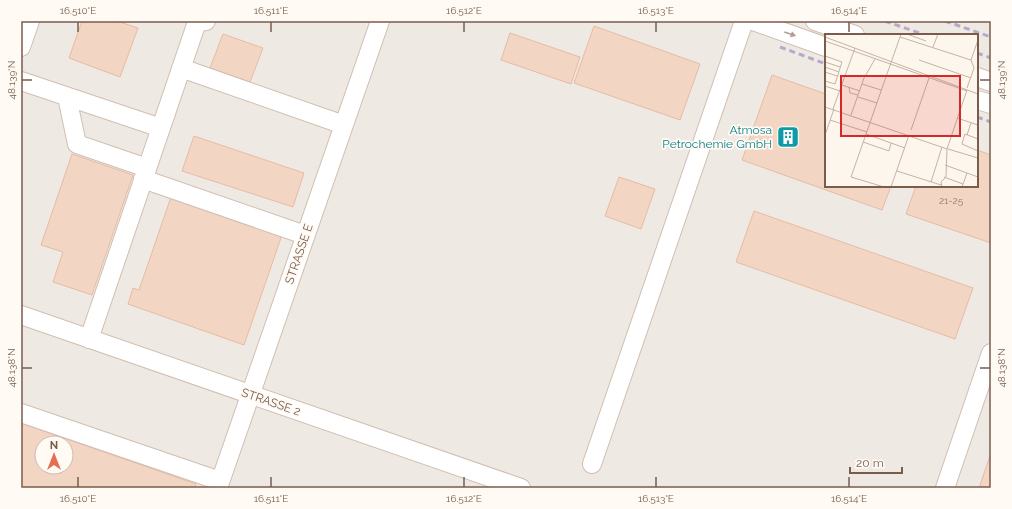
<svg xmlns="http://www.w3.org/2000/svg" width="1012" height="509" font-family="Raleway,sans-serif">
<rect width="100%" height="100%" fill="#fdf6ec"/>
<path fill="#efe9e4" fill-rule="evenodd" d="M 21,21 L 991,21 L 991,488 L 21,488 ZM 826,35 L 977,35 L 977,186 L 826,186 ZM 42,443 L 66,443 L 66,467 L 42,467 Z"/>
<path fill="#f3d5c3" stroke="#e6bba3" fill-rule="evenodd" d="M 82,21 L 117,21 L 138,28 L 120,77 L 69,58 Z
M 594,26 L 700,64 L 680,120 L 574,83 Z
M 510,33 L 580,57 L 571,84 L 501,60 Z
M 223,34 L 263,48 L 250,82 L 210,68 Z
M 772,75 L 826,94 L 826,186 L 891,186 L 882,210 L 742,160 Z
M 194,136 L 304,173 L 293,207 L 182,171 Z
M 977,150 L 991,155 L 991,243 L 906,214 L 916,186 L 977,186 Z
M 72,154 L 133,175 L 92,295 L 53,282 L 63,252 L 41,245 Z
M 619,177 L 655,189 L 641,229 L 605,216 Z
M 171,197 L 282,235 L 244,345 L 128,304 L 133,288 L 139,290 Z
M 754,211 L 973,288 L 955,339 L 736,262 Z
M 21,423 L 196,484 L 195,488 L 21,488 ZM 42,443 L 66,443 L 66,467 L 42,467 Z
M 991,453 L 991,488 L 979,488 Z"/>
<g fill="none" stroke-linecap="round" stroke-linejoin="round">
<g stroke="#d1beb0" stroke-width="20">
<path id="minor" d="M 753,21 L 826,47
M 815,21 L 855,35
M 21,47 L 30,21
M 181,68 L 344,125
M 977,77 L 991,82
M 21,81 L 161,128
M 67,97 L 77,144 L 147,168
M 977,100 L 991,104
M 143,179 L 305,235
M 21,315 L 521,488
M 89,339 L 197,22 L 206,21
M 21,413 L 220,481
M 592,464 L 744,21
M 218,488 L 380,21
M 945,488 L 991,353"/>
</g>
<use href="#minor" stroke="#fff" stroke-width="18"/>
<path stroke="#b9a8c9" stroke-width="3" stroke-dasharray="6 4" stroke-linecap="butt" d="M 885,21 L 925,35
M 945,21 L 991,37
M 780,47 L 826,64
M 977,53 L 991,58
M 977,117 L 991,122"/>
</g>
<defs><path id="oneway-solid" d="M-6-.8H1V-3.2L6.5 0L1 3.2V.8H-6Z"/></defs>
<use fill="#af9d94" href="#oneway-solid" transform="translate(790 34) rotate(19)"/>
<path fill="none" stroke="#7a5c4d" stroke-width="1.5" d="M 78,22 L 78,32M 271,22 L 271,32M 464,22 L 464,32M 656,22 L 656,32M 849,22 L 849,32M 22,80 L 32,80M 980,80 L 990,80M 22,368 L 32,368M 980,368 L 990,368M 78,477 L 78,487M 271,477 L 271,487M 464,477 L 464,487M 656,477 L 656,487M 849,477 L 849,487"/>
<defs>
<g id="building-square" transform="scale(1.15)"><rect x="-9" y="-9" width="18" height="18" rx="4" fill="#0f9aa8" stroke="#fffaf3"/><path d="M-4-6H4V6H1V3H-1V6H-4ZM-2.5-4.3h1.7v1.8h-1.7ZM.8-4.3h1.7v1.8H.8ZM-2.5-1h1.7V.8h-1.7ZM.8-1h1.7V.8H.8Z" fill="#fff"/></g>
</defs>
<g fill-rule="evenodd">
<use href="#building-square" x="788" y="137"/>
</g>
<g text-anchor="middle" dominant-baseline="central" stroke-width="3.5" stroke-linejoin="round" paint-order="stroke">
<g font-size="10" fill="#987a6a">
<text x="951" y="200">21-25</text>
</g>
<g font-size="12" fill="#0d838f" stroke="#fffaf3" text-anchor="end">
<text x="772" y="130">Atmosa<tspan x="772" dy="14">Petrochemie GmbH</tspan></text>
</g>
<g font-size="12" fill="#7a5c4d" stroke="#fffaf3">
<text transform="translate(299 254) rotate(-71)">STRASSE E</text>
<text transform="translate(271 402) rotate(19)">STRASSE 2</text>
</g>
</g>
<g transform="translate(825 34)">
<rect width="153" height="153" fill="#fdf6ec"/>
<path fill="none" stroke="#c5b3a7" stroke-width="1" d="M 82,0 L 101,7M 0,3 L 153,60M 75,3 L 146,26M 0,7 L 142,57M 108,13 L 113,0M 0,22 L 17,28 L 10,50 L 0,47M 94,26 L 146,44M 0,28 L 15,33M 0,33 L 14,38M 0,38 L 12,42M 37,50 L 56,56M 17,51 L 35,57M 0,52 L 15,57M 24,53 L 25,59 L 33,61M 142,54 L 149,34 L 146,26 L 153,6M 33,63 L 52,69M 0,73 L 122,115M 8,75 L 30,14M 26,81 L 39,44 L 50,25M 132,84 L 153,91M 5,86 L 42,98M 86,96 L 104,44M 41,100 L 80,114M 0,101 L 9,75M 142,101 L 146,89M 153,105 L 140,100 L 137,110 L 153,117M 38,108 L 64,117 L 66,109M 123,115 L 153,124M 120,131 L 153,143M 72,137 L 116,151M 119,143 L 138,150M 106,148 L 117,113M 59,153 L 26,143 L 76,0M 66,153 L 84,101M 117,153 L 116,148 L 121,143 L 122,115 L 142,56M 137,153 L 142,139"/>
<path fill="#d62828" fill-opacity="0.15" stroke="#d62828" stroke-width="2" d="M 16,42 L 135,42 L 135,102 L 16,102 Z"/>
<rect width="153" height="153" fill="none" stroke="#7a5c4d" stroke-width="2"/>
</g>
<rect width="1012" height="509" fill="none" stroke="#fffaf3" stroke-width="44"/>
<g transform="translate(54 455)"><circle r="19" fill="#fffaf3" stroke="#cabbb1"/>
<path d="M0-3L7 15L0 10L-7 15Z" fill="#e76f51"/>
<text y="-6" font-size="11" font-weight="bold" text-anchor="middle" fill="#7a5c4d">N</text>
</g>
<path d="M850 467v6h52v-6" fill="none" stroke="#7a5c4d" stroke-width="2"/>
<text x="856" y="467" font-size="12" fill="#7a5c4d" stroke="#fffaf3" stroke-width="3" paint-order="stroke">20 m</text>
<rect x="22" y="22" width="968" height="465" fill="none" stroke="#7a5c4d" stroke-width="1.5"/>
<g font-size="10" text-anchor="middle" fill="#7a5c4d">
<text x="78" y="14">16.510°E</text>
<text x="271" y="14">16.511°E</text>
<text x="464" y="14">16.512°E</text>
<text x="656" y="14">16.513°E</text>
<text x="849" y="14">16.514°E</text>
<text transform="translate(11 80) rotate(-90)" y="4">48.139°N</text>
<text transform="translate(1001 80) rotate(-90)" y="4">48.139°N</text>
<text transform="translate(11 368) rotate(-90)" y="4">48.138°N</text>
<text transform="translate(1001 368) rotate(-90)" y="4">48.138°N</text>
<text x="78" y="502">16.510°E</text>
<text x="271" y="502">16.511°E</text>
<text x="464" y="502">16.512°E</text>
<text x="656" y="502">16.513°E</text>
<text x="849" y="502">16.514°E</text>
</g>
</svg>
